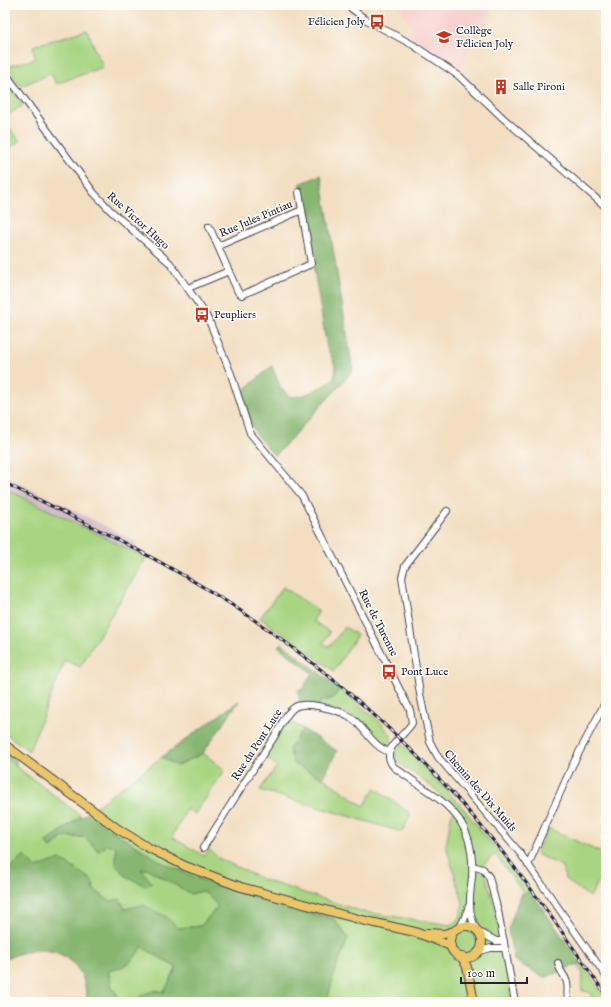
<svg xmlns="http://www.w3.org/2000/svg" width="611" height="1007" font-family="'IM FELL English',serif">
<rect width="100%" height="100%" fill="#fdfcf7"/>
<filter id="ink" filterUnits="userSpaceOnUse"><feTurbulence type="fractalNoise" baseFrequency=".025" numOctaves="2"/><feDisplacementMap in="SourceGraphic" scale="8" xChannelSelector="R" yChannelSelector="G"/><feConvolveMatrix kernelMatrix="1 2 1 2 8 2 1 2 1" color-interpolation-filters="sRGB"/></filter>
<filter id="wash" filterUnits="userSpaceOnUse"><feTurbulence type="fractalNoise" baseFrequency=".012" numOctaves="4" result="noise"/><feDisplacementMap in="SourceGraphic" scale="16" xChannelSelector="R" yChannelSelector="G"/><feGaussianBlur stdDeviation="0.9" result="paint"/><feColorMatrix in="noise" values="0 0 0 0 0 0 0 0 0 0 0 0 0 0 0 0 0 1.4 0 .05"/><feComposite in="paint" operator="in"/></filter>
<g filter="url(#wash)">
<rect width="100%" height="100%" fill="#f3dec1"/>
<path fill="#f7d0ce" d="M 399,5 L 493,5 L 492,11 L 457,71 L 410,42 L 413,31 Z"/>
<path fill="#d2bec4" d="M 5,476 L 135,541 L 137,554 L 5,489 Z"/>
<path fill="#a9d582" stroke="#667c5e" d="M 87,30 L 103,67 L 56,84 L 51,74 L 20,86 L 6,67 L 35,59 L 33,46 Z
M 5,81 L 23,105 L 5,117 Z
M 5,121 L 20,141 L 5,151 Z
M 10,491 L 146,558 L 80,667 L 65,660 L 29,751 L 5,733 L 5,500 Z
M 283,587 L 319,611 L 313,621 L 330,632 L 323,643 L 329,647 L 345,627 L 357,635 L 334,671 L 260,618 Z
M 340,689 L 380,722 L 392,736 L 390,738 L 392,740 L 386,746 L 381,745 L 362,723 L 350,715 L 319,706 L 320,702 L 333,698 Z
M 288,720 L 303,729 L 289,749 L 294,764 L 323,778 L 364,806 L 375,788 L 411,814 L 402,832 L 260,790 L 277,766 L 264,756 Z
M 402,744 L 462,807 L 530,891 L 520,896 L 522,891 L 495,854 L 483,865 L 496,912 L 512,1002 L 327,1002 L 334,973 L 348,938 L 334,919 L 275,903 L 199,879 L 161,862 L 86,814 L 162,757 L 177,766 L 203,753 L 225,770 L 195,814 L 187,809 L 172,837 L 204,856 L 209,849 L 218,858 L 264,880 L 363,912 L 451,925 L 460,918 L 463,903 L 446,846 L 451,816 L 455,810 L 440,798 L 439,792 L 396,761 L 395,752 Z
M 5,758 L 81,816 L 45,843 L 51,848 L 63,837 L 85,837 L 98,851 L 107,845 L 116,847 C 116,874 123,875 146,886 L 140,869 L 148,869 L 191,894 L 201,891 L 208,895 L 218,906 L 201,926 L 178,928 L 167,917 L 125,909 L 110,901 L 93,889 L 90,878 L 77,872 L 60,859 L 36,868 L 24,856 L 10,868 L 5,864 Z
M 548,828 L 606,855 L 606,867 L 590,897 L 565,879 L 562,866 L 536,854 Z
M 142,947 L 177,967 L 164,992 L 156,990 L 137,1000 L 135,1002 L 122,1002 L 112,987 L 108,971 C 128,967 131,963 142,947 Z
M 581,963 L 606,999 L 606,1002 L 594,1002 L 589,992 L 582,991 L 583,974 L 578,966 Z"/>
<path fill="#86b670" stroke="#546c56" d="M 321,175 L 353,371 L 275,456 L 258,437 L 251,425 L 242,392 L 272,366 L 281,389 L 292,397 C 302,396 310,393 319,388 C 342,378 337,367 327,348 L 300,184 Z
M 281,643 L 340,689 L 333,698 L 320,702 L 319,706 L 300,703 L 298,690 L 305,688 L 305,685 L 312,673 L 278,646 Z
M 239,701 L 203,753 L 177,766 L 162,757 Z
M 303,729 L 337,751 L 323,778 L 294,764 L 289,749 Z
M 5,750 L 16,757 L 16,766 L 5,758 Z
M 86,814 L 161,862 L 199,879 L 275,903 L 334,919 L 348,938 L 334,973 L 327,1002 L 135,1002 C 142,992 153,990 164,992 L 177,968 L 142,947 C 130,964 128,966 108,971 L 112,987 L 122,1002 L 88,1002 C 86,993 85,980 80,972 C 62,944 32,947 5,959 L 5,864 L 10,868 L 24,856 L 36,868 L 60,859 C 69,866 89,876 94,884 L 93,889 L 110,901 L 120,899 L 125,909 L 143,905 L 167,917 L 178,928 L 201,926 L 218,907 L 208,895 L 202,891 L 191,894 L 148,869 L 141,869 L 152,883 L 146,886 L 126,876 L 116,864 L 116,847 L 107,845 L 99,851 L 85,837 L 63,837 L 51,848 L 45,843 Z
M 530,891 L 581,963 L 544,978 L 514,960 L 508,930 L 520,896 Z"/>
</g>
<g filter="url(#ink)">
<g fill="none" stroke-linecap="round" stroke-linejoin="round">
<g stroke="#413e4f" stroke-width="8">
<path id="minor" d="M 347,5 L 365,19 L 413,45 L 459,76 L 503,118 L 606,207
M 5,73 L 94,193 L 111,211 L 170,263 L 202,309 L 210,323 L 231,374 L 250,433 L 302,496 L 410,710 L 412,723 C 404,737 378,750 394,767 C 439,801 476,812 472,877 C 470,894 467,913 476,928
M 209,226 L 238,292 L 242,295 L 311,264 L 299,192
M 218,246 L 302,210
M 188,288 L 229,271
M 447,511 L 405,566 L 402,577 L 420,694 L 430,742 L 438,757 L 520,853 L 606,976
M 203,848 C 227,811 250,773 274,737 C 280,728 286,712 295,707 C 305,701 333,709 343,713 C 363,721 369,745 389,752
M 528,865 L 572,766 L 606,701
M 472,866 L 483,869 L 489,877 L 498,911 L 515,1002
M 460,927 L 464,919 L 469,906
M 481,933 L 496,941 L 504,941
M 480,951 L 491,948 L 505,948
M 558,963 C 559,971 566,976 567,983 C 569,991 565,995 570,1002"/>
</g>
<g stroke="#413e4f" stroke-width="10">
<path id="major" d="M 5,745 L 118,829 L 147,847 L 185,866 L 241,887 L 362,920 L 415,932 L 451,946
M450 942a16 16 0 1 1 32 0a16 16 0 1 1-32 0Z
M 428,933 L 444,934 L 454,931
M 462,957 L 467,967 L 474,1002"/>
</g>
<use href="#minor" stroke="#fff" stroke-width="6"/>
<use href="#major" stroke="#ebc669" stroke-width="8"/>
<g stroke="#22223b" stroke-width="3">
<path id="rail" d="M 5,483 C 81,521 157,557 229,603 C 328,668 417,747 492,839 C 533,889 569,942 606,995"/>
</g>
<use href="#rail" stroke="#fdfcf7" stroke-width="1.5" stroke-dasharray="4.5" stroke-linecap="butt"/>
</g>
</g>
<defs>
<g id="bus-bare" transform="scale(1.2)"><path d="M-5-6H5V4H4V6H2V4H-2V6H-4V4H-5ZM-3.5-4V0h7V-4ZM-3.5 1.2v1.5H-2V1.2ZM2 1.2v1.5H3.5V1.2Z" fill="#c8321e" stroke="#fdfcf7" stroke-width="2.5" paint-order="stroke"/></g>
<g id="school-bare" transform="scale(1.2)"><path d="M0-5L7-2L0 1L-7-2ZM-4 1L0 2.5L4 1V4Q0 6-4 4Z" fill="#c8321e" stroke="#fdfcf7" stroke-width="2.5" paint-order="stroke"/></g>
<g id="building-bare" transform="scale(1.2)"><path d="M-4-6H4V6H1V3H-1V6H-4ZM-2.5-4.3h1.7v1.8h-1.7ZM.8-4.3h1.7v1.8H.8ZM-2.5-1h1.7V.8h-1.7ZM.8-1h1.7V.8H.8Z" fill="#c8321e" stroke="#fdfcf7" stroke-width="2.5" paint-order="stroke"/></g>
</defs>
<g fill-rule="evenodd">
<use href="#bus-bare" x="377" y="22"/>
<use href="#school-bare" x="444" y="37"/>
<use href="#building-bare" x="501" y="87"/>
<use href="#bus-bare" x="202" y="315"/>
<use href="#bus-bare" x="389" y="672"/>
</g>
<g text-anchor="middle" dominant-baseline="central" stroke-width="3" stroke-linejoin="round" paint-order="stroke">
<g font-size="11" fill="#22223b" stroke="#fdfcf7" text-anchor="start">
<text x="365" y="22" text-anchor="end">Félicien Joly</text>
<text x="456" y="31">Collège<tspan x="456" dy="13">Félicien Joly</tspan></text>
<text x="513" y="87">Salle Pironi</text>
<text x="214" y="315">Peupliers</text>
<text x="401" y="672">Pont Luce</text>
</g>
<g font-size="11" fill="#22223b" stroke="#fdfcf7">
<text transform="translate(256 219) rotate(-23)">Rue Jules Pintiau</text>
<text transform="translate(138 221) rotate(42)">Rue Victor Hugo</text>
<text transform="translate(378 623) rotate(63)">Rue de Turenne</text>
<text transform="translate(257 745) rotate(-57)">Rue du Pont Luce</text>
<text transform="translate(480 791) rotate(49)">Chemin des Dix Muids</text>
</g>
</g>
<rect width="611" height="1007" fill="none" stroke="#fdfcf7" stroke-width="20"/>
<path d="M461 977v6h66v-6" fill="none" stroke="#22223b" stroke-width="2"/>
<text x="467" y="977" font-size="12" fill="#22223b" stroke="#fdfcf7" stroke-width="3" paint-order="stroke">100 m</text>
</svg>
